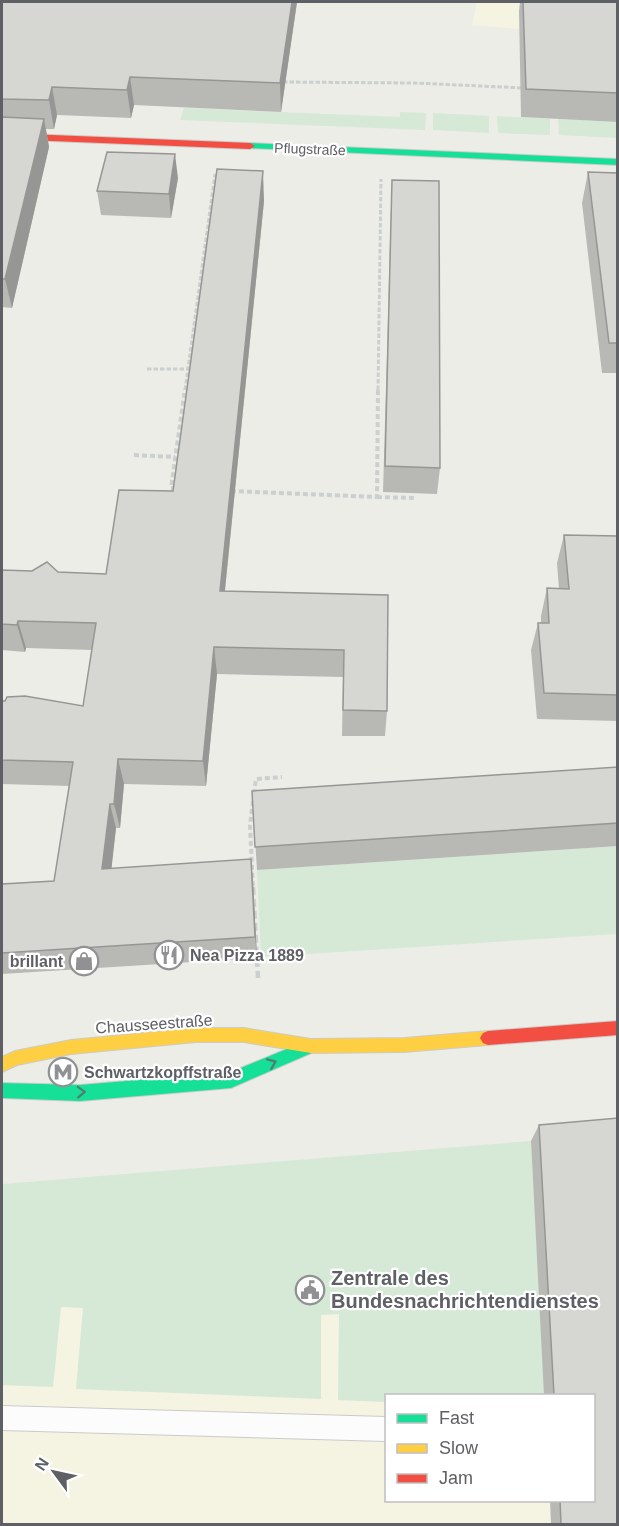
<svg xmlns="http://www.w3.org/2000/svg" width="619" height="1526" font-family="Arial,sans-serif">
<rect width="100%" height="100%" fill="#edede8"/>
<path fill="#f5f3e2" fill-rule="evenodd" d="M 477,2 L 617,2 L 617,37 L 472,25 Z
M 617,1135 L 617,1524 L 2,1524 L 2,1184 ZM 386,1396 L 594,1396 L 594,1500 L 386,1500 Z"/>
<path fill="#d6e8d6" d="M 184,108 L 400,117 L 400,112 L 426,113 L 425,130 L 180,120 Z
M 433,113 L 489,116 L 489,133 L 433,130 Z
M 497,116 L 550,119 L 550,135 L 498,133 Z
M 558,119 L 617,122 L 617,138 L 559,135 Z
M 617,846 L 617,934 L 261,957 L 257,870 Z
M 531,1141 L 545,1395 L 386,1396 L 386,1402 L 338,1400 L 339,1314 L 321,1315 L 321,1399 L 76,1389 L 83,1308 L 61,1307 L 53,1387 L 2,1385 L 2,1184 Z"/>
<g fill="none" stroke-linecap="round" stroke-linejoin="round">
<g stroke="#cacbca" stroke-width="2">
<path id="lane" d="M 2,1406 L 386,1417 L 386,1441 L 2,1430 Z"/>
</g>
<g stroke="#cbcbcb" stroke-width="2">
<path id="fast" d="M 250,143 L 618,159 L 618,165 L 247,148 L 245,146 Z
M 311,1039 L 316,1041 L 319,1046 L 316,1051 L 231,1088 L 80,1101 L 2,1098 L 2,1083 L 80,1085 L 231,1072 Z"/>
</g>
<g stroke="#cbcbcb" stroke-width="2">
<path id="slow" d="M 196,1028 L 244,1028 L 311,1039 L 404,1038 L 488,1031 L 493,1033 L 496,1038 L 493,1043 L 488,1045 L 404,1052 L 311,1053 L 244,1042 L 196,1042 L 71,1054 L 17,1065 L 2,1072 L 2,1057 L 15,1051 L 71,1040 Z"/>
</g>
<g stroke="#cbcbcb" stroke-width="2">
<path id="jam" d="M 2,133 L 250,143 L 255,146 L 250,149 L 2,139 Z
M 618,1021 L 618,1035 L 488,1045 L 483,1043 L 480,1038 L 483,1033 L 488,1031 Z"/>
</g>
<path stroke="#cbcfcd" stroke-width="3" stroke-dasharray="4.5 2" stroke-linecap="butt" d="M 283,82 L 414,83 L 524,88
M 147,369 L 188,369
M 185,390 L 215,174
M 378,390 L 381,179"/>
<path stroke="#cbcfcd" stroke-width="4" stroke-dasharray="5 3" stroke-linecap="butt" d="M 134,455 L 175,457
M 176,488 L 171,488 L 185,389
M 231,491 L 377,497 L 378,389
M 377,497 L 416,498
M 254,794 L 256,779 L 282,777
M 253,801 L 250,825 L 253,889"/>
<path stroke="#cbcfcd" stroke-width="4.5" stroke-dasharray="8 4" stroke-linecap="butt" d="M 253,887 L 258,978"/>
<use href="#lane" fill="#fcfcfc" fill-rule="evenodd"/>
<use href="#fast" fill="#16e098" fill-rule="evenodd"/>
<use href="#slow" fill="#ffcf43" fill-rule="evenodd"/>
<use href="#jam" fill="#f24e42" fill-rule="evenodd"/>
</g>
<path fill="#b8b8b5" d="M 2,2 L 297,2 L 281,112 L 134,105 L 131,118 L 57,115 L 54,129 L 46,129 L 49,147 L 12,308 L 2,307 Z
M 520,2 L 618,2 L 618,122 L 521,117 L 519,11 Z
M 588,172 L 618,173 L 618,373 L 602,373 L 582,203 Z
M 178,178 L 171,218 L 101,215 L 97,191 Z
M 392,180 L 440,468 L 437,494 L 383,492 L 391,208 Z
M 264,201 L 225,591 L 388,595 L 387,711 L 385,736 L 342,736 L 343,677 L 217,674 L 206,786 L 124,784 L 120,828 L 116,828 L 111,868 L 253,882 L 257,958 L 2,974 L 2,884 L 54,881 L 70,786 L 2,784 L 2,701 L 83,706 L 92,650 L 26,648 L 25,652 L 2,650 L 2,570 L 106,574 L 173,491 Z
M 564,535 L 618,536 L 618,721 L 537,719 L 531,650 L 538,623 L 541,623 L 541,616 L 547,588 L 559,589 L 557,563 Z
M 618,767 L 618,846 L 257,870 L 252,791 Z
M 618,1118 L 618,1524 L 551,1524 L 550,1500 L 594,1500 L 594,1395 L 544,1395 L 531,1141 L 539,1125 Z"/>
<path fill="#969694" d="M 292,2 L 297,2 L 281,112 L 280,83 Z
M 130,77 L 134,105 L 131,118 L 127,90 Z
M 52,87 L 57,115 L 54,129 L 49,100 Z
M 44,119 L 49,147 L 12,308 L 5,279 Z
M 175,154 L 178,178 L 171,218 L 169,194 Z
M 263,171 L 264,201 L 222,618 L 220,591 Z
M 18,621 L 26,648 L 25,652 L 17,625 Z
M 214,647 L 217,674 L 206,786 L 203,761 Z
M 118,759 L 124,784 L 120,828 L 114,804 Z
M 110,804 L 116,828 L 109,891 L 102,869 Z
M 251,859 L 253,882 L 257,958 L 255,937 Z"/>
<path fill="#d6d6d3" stroke="#969694" stroke-width="1.5" d="M 2,2 L 292,2 L 280,83 L 130,77 L 127,90 L 52,87 L 49,100 L 2,99 Z
M 523,2 L 618,2 L 618,93 L 526,89 Z
M 2,117 L 44,119 L 5,279 L 2,279 Z
M 107,152 L 175,154 L 169,194 L 97,191 Z
M 217,169 L 263,171 L 220,591 L 388,595 L 387,711 L 343,710 L 344,650 L 214,647 L 203,761 L 118,759 L 114,804 L 110,804 L 102,869 L 251,859 L 255,937 L 2,953 L 2,884 L 54,881 L 73,762 L 2,760 L 2,701 L 5,701 L 7,697 L 25,696 L 83,706 L 96,623 L 18,621 L 17,625 L 2,624 L 2,570 L 32,571 L 47,562 L 58,572 L 106,574 L 119,490 L 173,491 Z
M 588,172 L 618,173 L 618,343 L 609,343 Z
M 392,180 L 439,181 L 440,468 L 385,466 Z
M 564,535 L 618,536 L 618,695 L 544,693 L 538,623 L 549,623 L 547,588 L 569,589 Z
M 618,767 L 618,823 L 255,847 L 252,791 Z
M 618,1118 L 618,1524 L 561,1524 L 560,1500 L 594,1500 L 594,1395 L 554,1395 L 539,1125 Z"/>
<defs><path id="oneway-chevron" d="M-2-3.5L2.5 0L-2 3.5" fill="none" stroke-width="1.6" stroke-linecap="round" stroke-linejoin="round" transform="scale(1.5)"/></defs>
<g stroke="#4c8072">
<use href="#oneway-chevron" transform="translate(272 1063) rotate(-23)"/>
<use href="#oneway-chevron" transform="translate(81 1092) rotate(-2)"/>
</g>
<defs>
<g id="restaurant-ring" transform="scale(1.5)"><circle r="9.5" fill="#fff" stroke="#909193" stroke-width="1.5"/><path d="M-5-6h1v4h1v-4h1v4h1v-4h1v5L-1.5 .5V6h-2V.5L-5-1ZM5-6V6H3V1.5H1.5Q1.5-4 5-6Z" fill="#909193"/></g>
<g id="shop-ring" transform="scale(1.5)"><circle r="9.5" fill="#fff" stroke="#909193" stroke-width="1.5"/><path d="M-5-2.5h2.3a2.7 3.5 0 0 1 5.4 0H5L5.5 6h-11ZM-1.5-2.5h3a1.5 2.3 0 0 0-3 0Z" fill="#909193"/></g>
<g id="metro-ring" transform="scale(1.5)"><circle r="9.5" fill="#fff" stroke="#909193" stroke-width="1.5"/><path d="M-5.5 5V-5H-3L0 0L3-5H5.5V5H3V-.5L0 4L-3-.5V5Z" fill="#909193"/></g>
<g id="civic-ring" transform="scale(1.5)"><circle r="9.5" fill="#fff" stroke="#909193" stroke-width="1.5"/><path d="M-.6-6.5H3V-4.5H.6V-3L4-1V1h2V6H-6V1h2V-1L-.6-3ZM-1.2 2.5V6h2.4V2.5Z" fill="#909193"/></g>
</defs>
<g fill-rule="evenodd">
<use href="#restaurant-ring" x="169" y="955"/>
<use href="#shop-ring" x="84" y="961"/>
<use href="#metro-ring" x="63" y="1072"/>
<use href="#civic-ring" x="310" y="1290"/>
</g>
<g text-anchor="middle" dominant-baseline="central" stroke-width="4.5" stroke-linejoin="round" paint-order="stroke">
<g font-size="14" fill="#5e6065" stroke="#fff">
<text transform="translate(310 149) rotate(2)">Pflugstraße</text>
</g>
<g font-size="16" font-weight="bold" fill="#5e6065" stroke="#fff" text-anchor="start">
<text x="190" y="955">Nea Pizza 1889</text>
<text x="63" y="961" text-anchor="end">brillant</text>
<text x="84" y="1072">Schwartzkopffstraße</text>
</g>
<g font-size="16" fill="#5e6065" stroke="#fff">
<text transform="translate(154 1024) rotate(-4)">Chausseestraße</text>
</g>
<g font-size="20" font-weight="bold" fill="#5e6065" stroke="#fff" text-anchor="start">
<text x="331" y="1278">Zentrale des<tspan x="331" dy="23">Bundesnachrichtendienstes</tspan></text>
</g>
</g>
<rect width="619" height="1526" fill="none" stroke="#5e6065" stroke-width="6"/>
<rect x="385" y="1394" width="210" height="108" fill="#ffffff" stroke="#bfbfc1" stroke-width="1.5"/>
<rect x="397" y="1414" width="30" height="9" fill="#16e098" stroke="#bfbfc1" stroke-width="1.5"/>
<text x="439" y="1424" font-size="18" fill="#5e6065">Fast</text>
<rect x="397" y="1444" width="30" height="9" fill="#ffcf43" stroke="#bfbfc1" stroke-width="1.5"/>
<text x="439" y="1454" font-size="18" fill="#5e6065">Slow</text>
<rect x="397" y="1474" width="30" height="9" fill="#f24e42" stroke="#bfbfc1" stroke-width="1.5"/>
<text x="439" y="1484" font-size="18" fill="#5e6065">Jam</text>
<g transform="translate(54 1472) rotate(303)" stroke="#ffffff" stroke-width="4.5" paint-order="stroke">
<path d="M0-4.5L10 22L0 15L-10 22Z" fill="#5e6065"/>
<text y="-9" font-size="16" font-weight="bold" text-anchor="middle" fill="#5e6065">N</text>
</g>
</svg>
